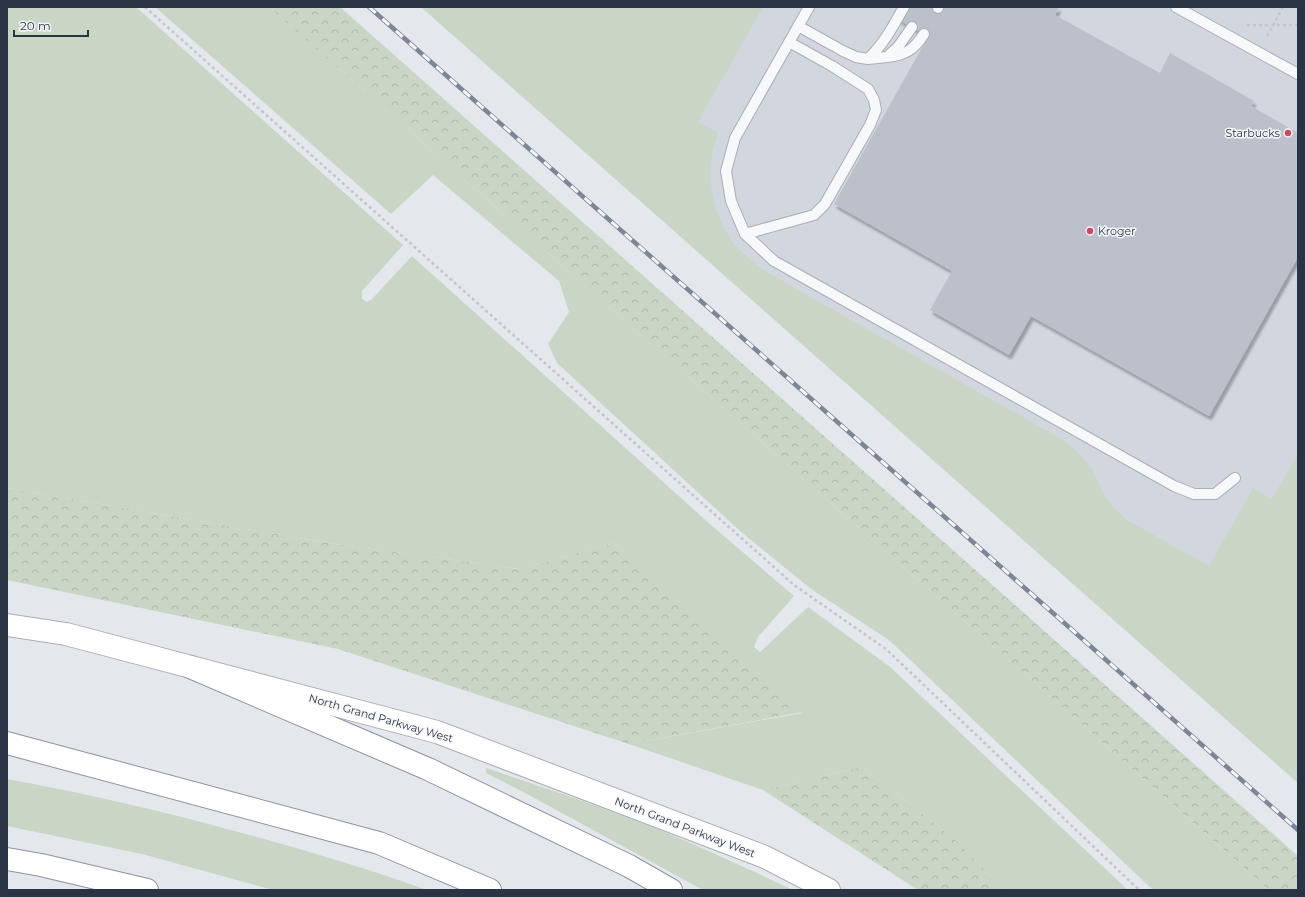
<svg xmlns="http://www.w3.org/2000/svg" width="1305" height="897" font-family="Montserrat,sans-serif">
<defs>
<pattern id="forest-crowns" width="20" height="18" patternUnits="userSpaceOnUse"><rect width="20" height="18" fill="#c9d6c5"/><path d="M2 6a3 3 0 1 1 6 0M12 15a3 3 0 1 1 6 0" fill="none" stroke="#adb8ab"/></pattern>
<filter id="shadow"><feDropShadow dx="2.5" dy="4.5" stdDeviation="1" flood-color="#0004"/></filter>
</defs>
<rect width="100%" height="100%" fill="#e4e7ec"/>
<path fill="#d2d6de" d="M 433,7 L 1298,7 L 1298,783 L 429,14 Z"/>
<path fill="#c9d6c5" d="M 7,7 L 136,7 L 403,245 L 362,291 L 362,299 L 367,302 L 372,299 L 412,256 L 711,525 L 794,596 L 758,637 L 754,647 L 760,652 L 808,607 L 889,666 L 1128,890 L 1004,890 L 957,841 L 862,767 L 763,790 L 629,744 L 802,713 L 614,543 L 520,569 L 328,543 L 7,488 Z
M 155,7 L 269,7 L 1269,890 L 1153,890 L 889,640 L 811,589 L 740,531 L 557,363 L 548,344 L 569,312 L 559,281 L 433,175 L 391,214 Z
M 421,7 L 763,7 L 698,122 L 718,133 C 716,141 713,149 712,157 C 707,185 715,216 731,240 C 740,252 753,262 765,271 L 1063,440 L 1080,454 L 1092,469 L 1106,498 L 1116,510 L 1127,520 L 1209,566 L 1253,488 L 1272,499 L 1298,453 L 1298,783 Z
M 486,768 C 545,788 603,807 660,830 C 705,849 749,869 793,890 L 703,890 L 527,794 L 486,773 Z
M 7,779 C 85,793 162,811 238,832 C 302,849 365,868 427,890 L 273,890 L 142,854 L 7,826 Z"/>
<path fill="url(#forest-crowns)" d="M 269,7 L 340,7 L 1298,856 L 1298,890 L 1269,890 Z
M 7,488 L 328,543 L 520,569 L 614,543 L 803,712 L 629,744 L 338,649 L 7,580 Z
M 862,767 L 957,841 L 1004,890 L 918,890 L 763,790 Z"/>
<path fill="#bbc0ca" filter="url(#shadow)" d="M 905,7 L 937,7 L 943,10 L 945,7 L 1059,7 L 1055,15 L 1160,73 L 1170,53 L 1254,101 L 1251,106 L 1298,133 L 1298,257 L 1209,416 L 1031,316 L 1009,355 L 930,310 L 952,271 L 834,204 L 928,37 L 898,19 Z"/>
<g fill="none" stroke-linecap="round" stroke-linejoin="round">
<g stroke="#a9aeb7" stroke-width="12">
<path id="lane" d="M 809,7 L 735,138 L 726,171 L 731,201 L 745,234 L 774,261 L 1174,486 L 1194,494 L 1215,494 L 1235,478
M 1176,7 L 1298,74
M 938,8 L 938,7
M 798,26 L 843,51 L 856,57 L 868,59 L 887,57 L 898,47 L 912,27
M 887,57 C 905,55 914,50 924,34
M 868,59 C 884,44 893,26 904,7
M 745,234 L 814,215 L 825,204 L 870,125 L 876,110 L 874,100 L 868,89 L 832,66 L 789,42"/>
</g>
<g stroke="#a9aeb7" stroke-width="24">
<path id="secondary" d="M 7,625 L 66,634 L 437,732 L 765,857 L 829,890"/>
</g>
<g stroke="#8b94a3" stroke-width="24">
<path id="highway" d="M 190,667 L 428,769 L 629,866 L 671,890
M 7,743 L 379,843 L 490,890
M 7,859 L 41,865 L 147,890"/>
</g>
<path stroke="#c2c5cb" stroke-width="2.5" stroke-dasharray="3 3" stroke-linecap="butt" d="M 145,7 L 794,585 L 886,649 L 1139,890
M 1247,25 L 1298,25
M 1267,36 L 1283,7"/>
<use href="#lane" stroke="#f7f8fa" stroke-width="10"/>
<use href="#secondary" stroke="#fff" stroke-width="22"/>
<use href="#highway" stroke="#fff" stroke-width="22"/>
<g stroke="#7d8696" stroke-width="4.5">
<path id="rail" d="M 369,7 L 1298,830"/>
</g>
<use href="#rail" stroke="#f4f6f9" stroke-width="3" stroke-dasharray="9" stroke-linecap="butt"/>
</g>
<g fill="#d1495b" stroke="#f4f6f9" stroke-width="1.5">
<circle cx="1288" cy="133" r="4"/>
<circle cx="1090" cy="231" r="4"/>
</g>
<g text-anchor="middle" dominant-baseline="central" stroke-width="3" stroke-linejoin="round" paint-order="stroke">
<g font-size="11" fill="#2b3445" stroke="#f4f6f9" text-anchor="end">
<text x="1280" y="133">Starbucks</text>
<text x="1098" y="231" text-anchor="start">Kroger</text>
</g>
<g font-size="11" fill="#2b3445" stroke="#f4f6f9">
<text transform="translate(381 718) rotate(16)">North Grand Parkway West</text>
<text transform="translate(685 827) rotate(21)">North Grand Parkway West</text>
</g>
</g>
<rect width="1305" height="897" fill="none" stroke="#2b3445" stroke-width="16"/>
<path d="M14 30v6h74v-6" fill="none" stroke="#2b3445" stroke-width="2"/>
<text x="20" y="30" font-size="12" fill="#2b3445" stroke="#f4f6f9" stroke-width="3" paint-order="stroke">20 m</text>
</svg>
